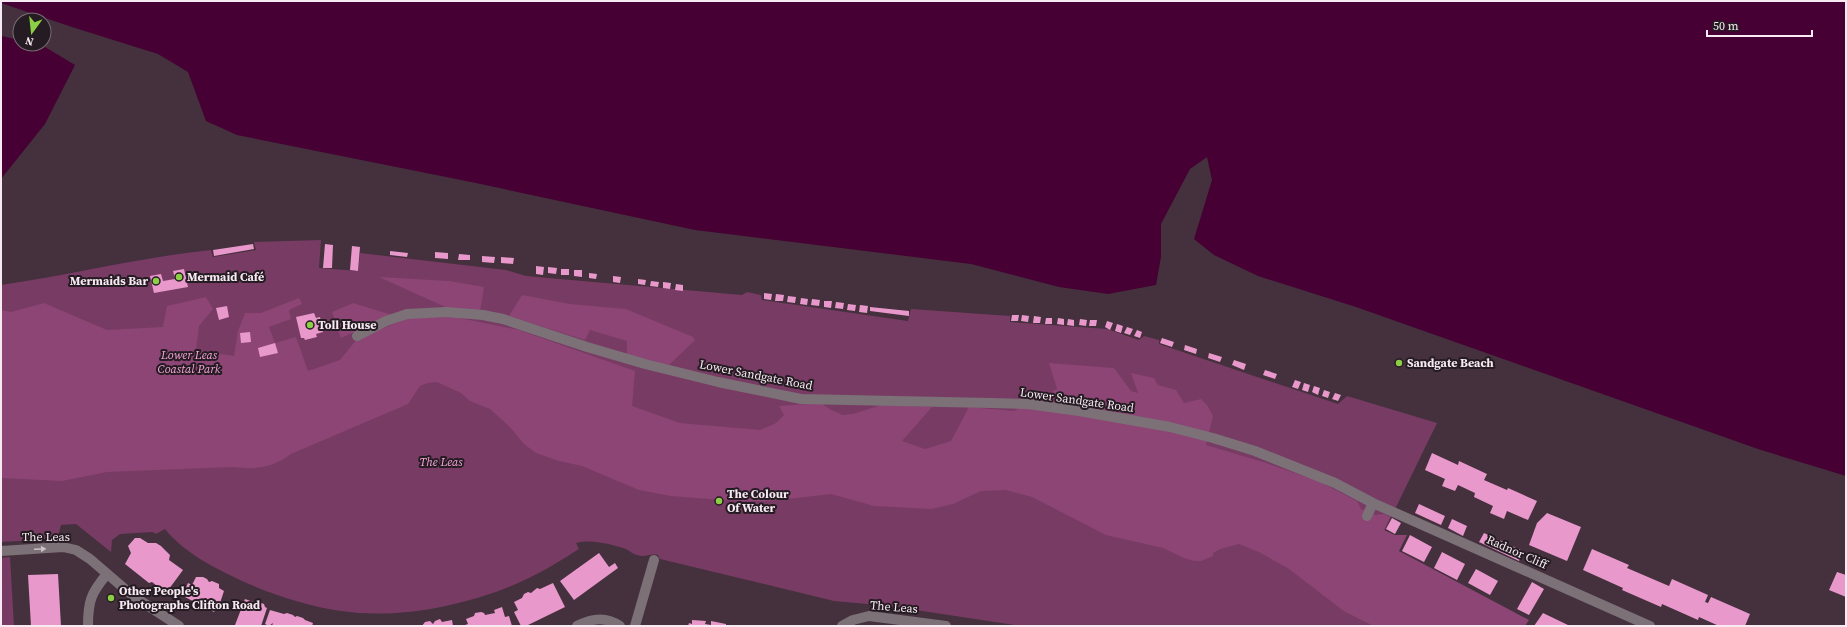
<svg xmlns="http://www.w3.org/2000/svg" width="1847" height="627" font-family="'Source Serif 4',serif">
<rect width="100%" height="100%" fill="#45303d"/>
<path fill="#783b64" d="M 321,240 L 319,268 L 358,271 L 360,253 L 506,270 L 526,276 L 742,295 L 747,292 L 761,295 L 762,300 L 908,321 L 911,309 L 1010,316 L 1010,322 L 1107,329 L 1139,340 L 1144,336 L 1159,340 L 1159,344 L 1338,404 L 1347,396 L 1437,423 L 1345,612 L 1373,626 L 1021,626 L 889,606 L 834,601 L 660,559 L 658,555 C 650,553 645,558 637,555 C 633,554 630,551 626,549 C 610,544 592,539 576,543 L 579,549 C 563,559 546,570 529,578 C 475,604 400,620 341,611 C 307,606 273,595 242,581 C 215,568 184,553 165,529 L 156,534 L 153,532 L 120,534 L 112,540 L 111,552 L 76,524 L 61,525 L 58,536 L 53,539 L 1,542 L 1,285 C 71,275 141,257 211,250 L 213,257 L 256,250 L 254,242 Z
M 10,557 L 14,626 L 1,626 L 1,558 Z"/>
<path fill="#8c4574" d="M 379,277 L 449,281 L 484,287 L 480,312 L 452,310 Z
M 522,295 L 570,304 L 626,309 L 693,337 L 695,340 L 669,365 L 627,355 L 627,341 L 590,330 L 585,340 L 509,316 Z
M 206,297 L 213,309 L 199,326 L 196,350 L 234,356 L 238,331 L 245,313 L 261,313 L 299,298 L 302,304 L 289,310 L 291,319 L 269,327 L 275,343 L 296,337 L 308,371 L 340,360 L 357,339 L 411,317 L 445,315 L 519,330 L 635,371 L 632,406 L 680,423 L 760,430 L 776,423 L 784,415 L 779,406 L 821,403 L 831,410 L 843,415 L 853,414 L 881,405 L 932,407 L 902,441 L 925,449 L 951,441 L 969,407 L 1014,411 L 1057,389 L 1049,363 L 1114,368 L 1131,391 L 1138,393 L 1131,373 L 1154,378 L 1158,385 L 1176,390 L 1184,403 L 1201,399 L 1207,405 L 1213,416 L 1206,445 L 1263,462 L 1318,481 L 1357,501 L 1361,509 L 1375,515 L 1384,514 L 1390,517 L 1384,530 L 1395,535 L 1407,535 L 1399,551 L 1529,620 L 1525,626 L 1373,626 L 1345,612 L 1289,569 L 1261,553 L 1239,544 L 1220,549 L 1213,553 L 1213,556 L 1201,561 L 1194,561 L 1184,558 L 1163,548 L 1106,535 L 1032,497 L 1005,490 L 981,491 L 953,504 L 931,509 L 874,506 L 831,494 L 770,501 L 734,501 L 671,496 L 639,490 L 582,466 L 559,461 L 536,453 L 524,444 L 510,427 L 490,409 L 470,401 L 461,393 L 437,382 L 428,383 L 420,386 L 408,404 L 291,454 C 272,468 255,470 232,467 L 107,472 L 62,481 L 1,478 L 1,310 L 11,312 L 44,303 L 107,330 L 163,327 L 167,306 Z
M 353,303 L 392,315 L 341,338 L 332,312 Z"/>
<path fill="#460034" d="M 1,1 L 1846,1 L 1846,476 L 1758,449 L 1356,307 L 1258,276 L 1214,255 L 1194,239 L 1212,180 L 1207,157 L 1190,169 L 1161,224 L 1161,257 L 1156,285 L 1108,294 L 1059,287 L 971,264 L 695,230 L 471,182 L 237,135 L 206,121 L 188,72 L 158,54 L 72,27 L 1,3 Z
M 1,36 L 20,40 L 20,44 L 40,44 L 75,65 L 45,124 L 1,179 Z"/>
<path fill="#e898cb" d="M 253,244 L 254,249 L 214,256 L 213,250 Z
M 325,244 L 333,245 L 332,268 L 323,268 Z
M 352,246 L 360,247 L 358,271 L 350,270 Z
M 390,251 L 408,253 L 407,257 L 390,255 Z
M 435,252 L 448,253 L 448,259 L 435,258 Z
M 459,254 L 470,255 L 470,260 L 458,260 Z
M 482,256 L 495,257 L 494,263 L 482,262 Z
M 501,257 L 514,258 L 513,264 L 501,263 Z
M 536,266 L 544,267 L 543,275 L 536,274 Z
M 548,267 L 557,268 L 556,274 L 548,273 Z
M 184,269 L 188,287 L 154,293 L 150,276 L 161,274 L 163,281 L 175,279 L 173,271 Z
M 561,269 L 569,269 L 569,275 L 561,275 Z
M 574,270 L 582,270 L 582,277 L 574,276 Z
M 589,273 L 597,274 L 596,279 L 589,278 Z
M 613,276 L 621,277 L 620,283 L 613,282 Z
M 638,279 L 646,280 L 645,285 L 638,284 Z
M 651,281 L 659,282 L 658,287 L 650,286 Z
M 663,282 L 671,283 L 670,289 L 663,288 Z
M 676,284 L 683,285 L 683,291 L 675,290 Z
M 764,293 L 772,294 L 771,300 L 764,299 Z
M 776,294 L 784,295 L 783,301 L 775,301 Z
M 788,296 L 796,297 L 795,303 L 787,302 Z
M 801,298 L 808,299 L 807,305 L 800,304 Z
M 812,299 L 820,300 L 819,306 L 811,305 Z
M 824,301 L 832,301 L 831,308 L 824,307 Z
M 836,302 L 844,303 L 843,309 L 835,308 Z
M 848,304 L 856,305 L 855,311 L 847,310 Z
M 860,305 L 868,306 L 867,313 L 859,312 Z
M 227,306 L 229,317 L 219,320 L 216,308 Z
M 870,307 L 909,311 L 909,316 L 870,311 Z
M 314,313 L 316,318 L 320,317 L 323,332 L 316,334 L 317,337 L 305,340 L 304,338 L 301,338 L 296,317 Z
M 1012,315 L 1019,315 L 1018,321 L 1011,321 Z
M 1022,315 L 1029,316 L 1028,322 L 1021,321 Z
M 1034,316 L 1041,317 L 1040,323 L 1033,323 Z
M 1046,318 L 1052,318 L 1052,324 L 1045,324 Z
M 1058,318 L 1064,319 L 1064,325 L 1057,324 Z
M 1068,319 L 1074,320 L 1074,326 L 1067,325 Z
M 1080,319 L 1087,320 L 1086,326 L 1079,325 Z
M 1090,320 L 1097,320 L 1096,326 L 1089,326 Z
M 1107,321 L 1113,323 L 1110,330 L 1105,327 Z
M 1117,324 L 1123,326 L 1121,333 L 1115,331 Z
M 1127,327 L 1133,329 L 1130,335 L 1124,333 Z
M 1137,330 L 1142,332 L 1140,338 L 1134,336 Z
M 250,332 L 251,342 L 241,343 L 240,333 Z
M 1162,338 L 1174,342 L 1172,347 L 1160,343 Z
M 275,343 L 278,353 L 260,357 L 258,348 Z
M 1185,345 L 1197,349 L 1196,354 L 1184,350 Z
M 1209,353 L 1222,357 L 1220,362 L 1208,358 Z
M 1234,360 L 1246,364 L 1244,370 L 1232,365 Z
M 1265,370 L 1277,374 L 1275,379 L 1263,375 Z
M 1295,380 L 1301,382 L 1298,389 L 1292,387 Z
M 1304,383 L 1310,385 L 1308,392 L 1302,390 Z
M 1314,386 L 1320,388 L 1318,395 L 1312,392 Z
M 1324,390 L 1330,392 L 1328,398 L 1322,396 Z
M 1335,393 L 1341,395 L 1338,401 L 1332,399 Z
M 1432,453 L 1458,465 L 1459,461 L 1487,474 L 1484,480 L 1507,490 L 1508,488 L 1537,501 L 1528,520 L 1507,511 L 1504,519 L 1490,513 L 1493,506 L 1474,497 L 1475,493 L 1458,485 L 1455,491 L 1442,486 L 1445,479 L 1425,470 Z
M 1419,504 L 1445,516 L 1441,525 L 1415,513 Z
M 1547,513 L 1581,527 L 1567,561 L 1529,545 L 1537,523 Z
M 1392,518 L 1401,523 L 1395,534 L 1386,529 Z
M 1452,519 L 1467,526 L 1463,536 L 1448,528 Z
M 1484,533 L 1523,551 L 1519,561 L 1479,542 Z
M 1410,535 L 1432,547 L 1424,562 L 1402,551 Z
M 135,538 L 140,538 L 148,543 L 156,543 L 161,546 L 170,555 L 169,560 L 183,570 L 166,593 L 152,582 L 149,583 L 125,564 L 131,553 L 128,546 Z
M 1592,549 L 1629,565 L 1627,568 L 1669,586 L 1672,579 L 1708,595 L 1705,602 L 1708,603 L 1711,597 L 1750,614 L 1745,626 L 1719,626 L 1699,617 L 1698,620 L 1662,604 L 1661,607 L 1622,590 L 1623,588 L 1583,570 Z
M 1442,552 L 1465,564 L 1457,580 L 1434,568 Z
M 599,553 L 609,567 L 615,563 L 618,568 L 574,600 L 560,581 Z
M 1476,569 L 1498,581 L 1490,595 L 1468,583 Z
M 1837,572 L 1846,575 L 1846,597 L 1829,590 Z
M 58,574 L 61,626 L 31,626 L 28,575 Z
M 196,577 L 203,577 L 207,579 L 209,582 L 212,581 L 219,584 L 219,588 L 224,591 L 218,609 L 216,608 L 214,612 L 185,597 L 187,593 L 184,592 L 188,583 L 192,585 Z
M 1532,582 L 1544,589 L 1529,615 L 1517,609 Z
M 553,583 L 565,607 L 526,626 L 521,626 L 514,612 L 518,610 L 514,602 L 522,598 L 524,594 L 528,592 L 531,593 L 537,588 L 540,589 Z
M 245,599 L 256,603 L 258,602 L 264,604 L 265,607 L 267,608 L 261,626 L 235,625 Z
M 502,607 L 505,617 L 509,616 L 512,626 L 462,626 L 468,624 L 466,619 L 474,616 L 475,613 L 481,612 L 484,613 L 485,615 L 495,613 L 494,610 Z
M 270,610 L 284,614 L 287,613 L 293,615 L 295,617 L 297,616 L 303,618 L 305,620 L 313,623 L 312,626 L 272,626 L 273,623 L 269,626 L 265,624 Z
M 1543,613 L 1570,626 L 1534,626 Z
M 440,619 L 442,622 L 452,620 L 453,626 L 422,626 L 425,622 L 430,621 L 433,624 L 435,621 Z
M 692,620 L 706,621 L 705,624 L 711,625 L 711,621 L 726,624 L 726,626 L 688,626 L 689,623 L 692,624 Z"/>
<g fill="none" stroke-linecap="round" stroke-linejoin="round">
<path stroke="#7c7177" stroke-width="10" d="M 357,336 L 386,321 L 407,314 L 446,312 L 483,315 L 503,319 L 587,347 L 645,364 L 718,382 L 801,399 L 991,403 L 1028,404 L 1079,411 L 1170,427 L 1213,438 L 1255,451 L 1335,483 L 1373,503 L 1650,626
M 1367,516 L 1373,503
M 1,551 L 63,547 L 76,550 L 90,559 L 133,596 L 179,626
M 88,626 C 88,601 91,593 107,574
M 577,626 C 592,618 606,616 620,626
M 635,626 L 654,560
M 842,626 L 853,620 L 869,616 L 946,626"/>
</g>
<defs><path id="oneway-solid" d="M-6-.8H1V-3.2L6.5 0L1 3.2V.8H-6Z"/></defs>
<use fill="#cdc0c7" href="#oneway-solid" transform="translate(40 549) rotate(-3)"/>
<g fill="#8cce45" stroke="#251b22" stroke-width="1.5">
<circle cx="179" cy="277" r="4"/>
<circle cx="156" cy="281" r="4"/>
<circle cx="310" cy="325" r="4"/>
<circle cx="1399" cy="363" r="4"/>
<circle cx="719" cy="501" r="4"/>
<circle cx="111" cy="598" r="4"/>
</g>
<g text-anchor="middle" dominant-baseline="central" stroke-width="4" stroke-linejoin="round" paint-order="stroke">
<g font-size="12" font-weight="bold" fill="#f8eaf2" stroke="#251b22" text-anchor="start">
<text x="187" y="277">Mermaid Café</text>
<text x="148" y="281" text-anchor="end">Mermaids Bar</text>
<text x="318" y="325">Toll House</text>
<text x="1407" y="363">Sandgate Beach</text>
<text x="727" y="494">The Colour<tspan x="727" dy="14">Of Water</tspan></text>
<text x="119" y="591">Other People's<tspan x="119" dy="14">Photographs Clifton Road</tspan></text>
</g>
<g font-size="12" font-style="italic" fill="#f7a6d9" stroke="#251b22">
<text x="189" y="355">Lower Leas<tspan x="189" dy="14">Coastal Park</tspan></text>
<text x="441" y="462">The Leas</text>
</g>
<g font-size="12" fill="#f8eaf2" stroke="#251b22">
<text transform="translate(756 375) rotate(11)">Lower Sandgate Road</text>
<text transform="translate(1077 400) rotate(8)">Lower Sandgate Road</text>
<text x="46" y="537">The Leas</text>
<text transform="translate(1517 552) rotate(24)">Radnor Cliff</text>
<text transform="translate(894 607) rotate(5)">The Leas</text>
</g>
</g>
<rect width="1847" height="627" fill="none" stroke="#f8eaf2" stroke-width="4"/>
<g transform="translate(32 32) rotate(195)"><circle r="19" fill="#251b22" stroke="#796e75"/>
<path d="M0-3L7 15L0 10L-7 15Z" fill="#8cce45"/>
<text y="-6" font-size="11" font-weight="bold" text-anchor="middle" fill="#f8eaf2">N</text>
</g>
<path d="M1707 30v6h105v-6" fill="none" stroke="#f8eaf2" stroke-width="2"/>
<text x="1713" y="30" font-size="12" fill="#f8eaf2" stroke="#251b22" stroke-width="3" paint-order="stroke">50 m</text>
</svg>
